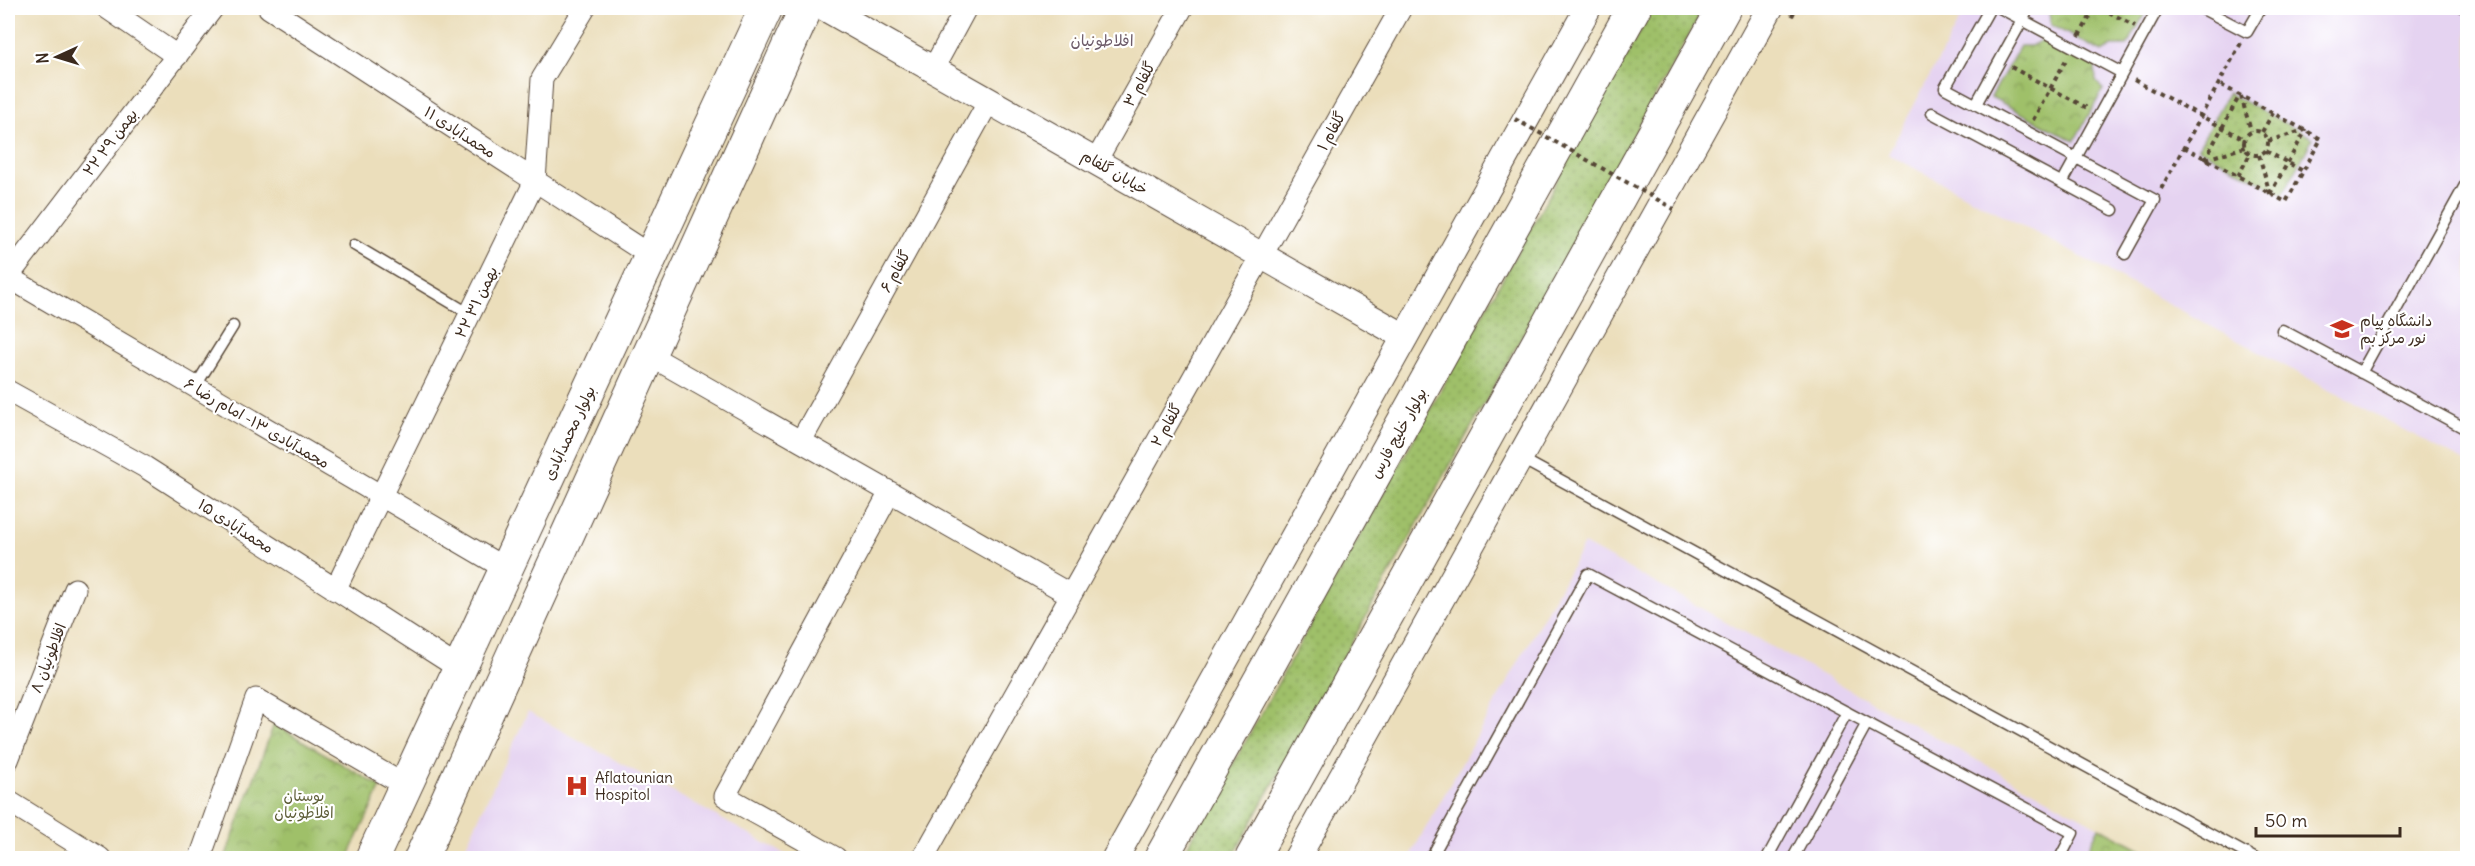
<svg xmlns="http://www.w3.org/2000/svg" width="2475" height="866" font-family="Delius,'Playpen Sans Arabic',sans-serif">
<defs>
<pattern id="grass-dots" width="8" height="8" patternUnits="userSpaceOnUse" patternTransform="scale(1.5)"><rect width="8" height="8" fill="#9fc069"/><path d="M2 2h.1M6 6h.1" fill="none" stroke="#839c56" stroke-width="1.8" stroke-linecap="round"/></pattern>
<pattern id="park-crowns" width="20" height="18" patternUnits="userSpaceOnUse" patternTransform="scale(1.5)"><rect width="20" height="18" fill="#9fc069"/><path d="M2 6a3 3 0 1 1 6 0M12 15a3 3 0 1 1 6 0" fill="none" stroke="#839c56"/></pattern>
</defs>
<rect width="100%" height="100%" fill="#fff"/>
<filter id="ink" filterUnits="userSpaceOnUse"><feTurbulence type="fractalNoise" baseFrequency=".0167" numOctaves="2"/><feDisplacementMap in="SourceGraphic" scale="12" xChannelSelector="R" yChannelSelector="G"/><feConvolveMatrix kernelMatrix="1 2 1 2 8 2 1 2 1" color-interpolation-filters="sRGB"/></filter>
<filter id="wash" filterUnits="userSpaceOnUse"><feTurbulence type="fractalNoise" baseFrequency=".008" numOctaves="4" result="noise"/><feDisplacementMap in="SourceGraphic" scale="24" xChannelSelector="R" yChannelSelector="G"/><feGaussianBlur stdDeviation="1.35" result="paint"/><feColorMatrix in="noise" values="0 0 0 0 0 0 0 0 0 0 0 0 0 0 0 0 0 1.4 0 .05"/><feComposite in="paint" operator="in"/></filter>
<g filter="url(#wash)">
<rect width="100%" height="100%" fill="#ebdebb"/>
<path fill="#e5d3f1" d="M 1966,8 L 2467,8 L 2467,463 L 1888,154 Z
M 1584,544 L 2099,827 L 2084,858 L 1409,858 Z
M 528,712 L 624,765 L 792,858 L 460,858 Z"/>
<path fill="url(#grass-dots)" stroke="#6d7544" stroke-width="1.5" d="M 1653,8 L 1704,8 L 1232,858 L 1181,858 Z
M 2228,93 L 2313,138 L 2283,194 L 2198,148 Z"/>
<path fill="url(#park-crowns)" stroke="#6d7544" stroke-width="1.5" d="M 2048,8 L 2148,8 L 2127,46 L 2112,46 L 2102,52 L 2051,25 Z
M 2044,39 L 2095,66 L 2096,81 L 2103,90 L 2074,141 L 1991,97 L 2020,46 L 2031,46 Z
M 274,724 L 381,787 L 348,858 L 225,858 Z
M 2099,827 L 2158,858 L 2084,858 Z"/>
</g>
<g filter="url(#ink)">
<g fill="none" stroke-linecap="round" stroke-linejoin="round">
<g stroke="#554536" stroke-width="13">
<path id="service" d="M 1990,8 L 1945,88 L 2155,200 L 2125,254
M 2000,8 L 2122,73
M 2201,8 L 2247,32 L 2261,8
M 2464,8 L 2468,9
M 1976,104 L 2029,8
M 1932,113 L 2113,210
M 2062,183 L 2158,8
M 354,245 L 470,314
M 2282,330 L 2468,430
M 2361,373 L 2468,180
M 195,387 L 233,326
M 1520,458 L 2254,858
M 1431,858 L 1588,574 L 2073,833 L 2060,858
M 1767,858 L 1847,712
M 1793,858 L 1867,723"/>
</g>
<g stroke="#554536" stroke-width="23">
<path id="minor" d="M 107,8 L 177,56
M 213,8 L 8,277 L 506,569
M 269,8 L 651,256
M 933,69 L 966,8
M 1096,161 L 1182,8
M 649,355 L 1071,595
M 8,391 L 145,467 L 460,669
M 801,441 L 989,101
M 335,590 L 535,181 L 542,79 L 585,8
M 8,760 L 75,589
M 8,801 L 100,858
M 200,858 L 256,699 L 406,786
M 836,858 L 725,796 L 890,492
M 923,858 L 1401,8"/>
</g>
<g stroke="#554536" stroke-width="28">
<path id="tertiary" d="M 825,8 L 1405,337
M 1115,858 L 1588,8
M 1297,858 L 1770,8"/>
</g>
<g stroke="#554536" stroke-width="35">
<path id="primary" d="M 372,858 L 766,8
M 421,858 L 806,8"/>
</g>
<g stroke="#554536" stroke-width="35">
<path id="trunk" d="M 1161,858 L 1634,8
M 1252,858 L 1724,8"/>
</g>
<path stroke="#554536" stroke-width="4" stroke-dasharray="4.5 4.5" stroke-linecap="butt" d="M 2101,8 L 2135,26
M 1792,16 L 1796,8
M 2079,36 L 2095,8
M 2011,67 L 2089,109
M 2134,80 L 2244,139
M 2241,96 L 2251,131
M 2033,120 L 2067,58
M2244 143a12 12 0 1 1 24 0a12 12 0 1 1-24 0Z
M 2262,132 L 2273,113
M 2268,141 L 2305,130
M 2184,147 L 2286,202 L 2321,139 L 2219,84
M 2266,151 L 2303,171
M 2259,155 L 2270,194
M 2205,159 L 2240,95
M 2206,159 L 2245,147
M 2238,176 L 2250,154
M 2161,189 L 2241,43
M 2270,194 L 2306,130"/>
<use href="#service" stroke="#fff" stroke-width="10"/>
<use href="#minor" stroke="#fff" stroke-width="21"/>
<use href="#tertiary" stroke="#fff" stroke-width="26"/>
<use href="#primary" stroke="#fff" stroke-width="33"/>
<use href="#trunk" stroke="#fff" stroke-width="33"/>
<path stroke="#554536" stroke-width="4" stroke-dasharray="4.5 4.5" stroke-linecap="butt" d="M 1515,119 L 1674,209"/>
</g>
</g>
<defs>
<g id="university-bare" transform="scale(1.8)"><path d="M0-5L7-2L0 1L-7-2ZM-4 1L0 2.5L4 1V4Q0 6-4 4Z" fill="#c8321e" stroke="#fff" stroke-width="2.5" paint-order="stroke"/></g>
<g id="hospital-bare" transform="scale(1.8)"><path d="M-5-5h3v3.5h4V-5h3V5h-3V1.5h-4V5h-3Z" fill="#c8321e" stroke="#fff" stroke-width="2.5" paint-order="stroke"/></g>
</defs>
<g fill-rule="evenodd">
<use href="#university-bare" x="2342" y="329"/>
<use href="#hospital-bare" x="577" y="786"/>
</g>
<g text-anchor="middle" dominant-baseline="central" stroke-width="4.5" stroke-linejoin="round" paint-order="stroke">
<g font-size="15" fill="#3b2a1e" stroke="#fff">
<text transform="translate(1139 84) rotate(-61)">گلفام ۳</text>
<text transform="translate(1331 131) rotate(-61)">گلفام ۱</text>
<text transform="translate(460 132) rotate(33)">محمدآبادی ۱۱</text>
<text transform="translate(110 142) rotate(-53)">۲۲ بهمن ۲۹</text>
<text transform="translate(1115 172) rotate(30)">خیابان گلفام</text>
<text transform="translate(895 271) rotate(-61)">گلفام ۶</text>
<text transform="translate(476 302) rotate(-64)">۲۲ بهمن ۳۱</text>
<text transform="translate(257 423) rotate(30)">محمدآبادی ۱۳- امام رضا ۶</text>
<text transform="translate(1166 425) rotate(-61)">گلفام ۲</text>
<text transform="translate(569 433) rotate(-65)">بولوار محمدآبادی</text>
<text transform="translate(1398 433) rotate(-61)">بولوار خلیج فارس</text>
<text transform="translate(236 526) rotate(33)">محمدآبادی ۱۵</text>
<text transform="translate(48 658) rotate(-69)">افلاطونیان ۸</text>
</g>
<g font-size="15" fill="#3b2a1e" stroke="#fff" text-anchor="start">
<text x="2360" y="320">دانشگاه پیام<tspan x="2360" dy="17">نور مرکز بم</tspan></text>
<text x="595" y="777">Aflatounian<tspan x="595" dy="17">Hospitol</tspan></text>
</g>
<g font-size="15" fill="#5e5e38" stroke="#fff">
<text x="304" y="795">بوستان<tspan x="304" dy="17">افلاطونیان</tspan></text>
</g>
<g font-size="16" fill="#6d5b69" stroke="#fff">
<text x="1102" y="40">افلاطونیان</text>
</g>
</g>
<rect width="2475" height="866" fill="none" stroke="#fff" stroke-width="30"/>
<g transform="translate(57 57) rotate(266)" stroke="#ffffff" stroke-width="4.5" paint-order="stroke">
<path d="M0-4.5L10 22L0 15L-10 22Z" fill="#3b2a1e"/>
<text y="-9" font-size="16" font-weight="bold" text-anchor="middle" fill="#3b2a1e">N</text>
</g>
<path d="M2256 827v9h144v-9" fill="none" stroke="#3b2a1e" stroke-width="3"/>
<text x="2265" y="827" font-size="18" fill="#3b2a1e" stroke="#ffffff" stroke-width="4.5" paint-order="stroke">50 m</text>
</svg>
